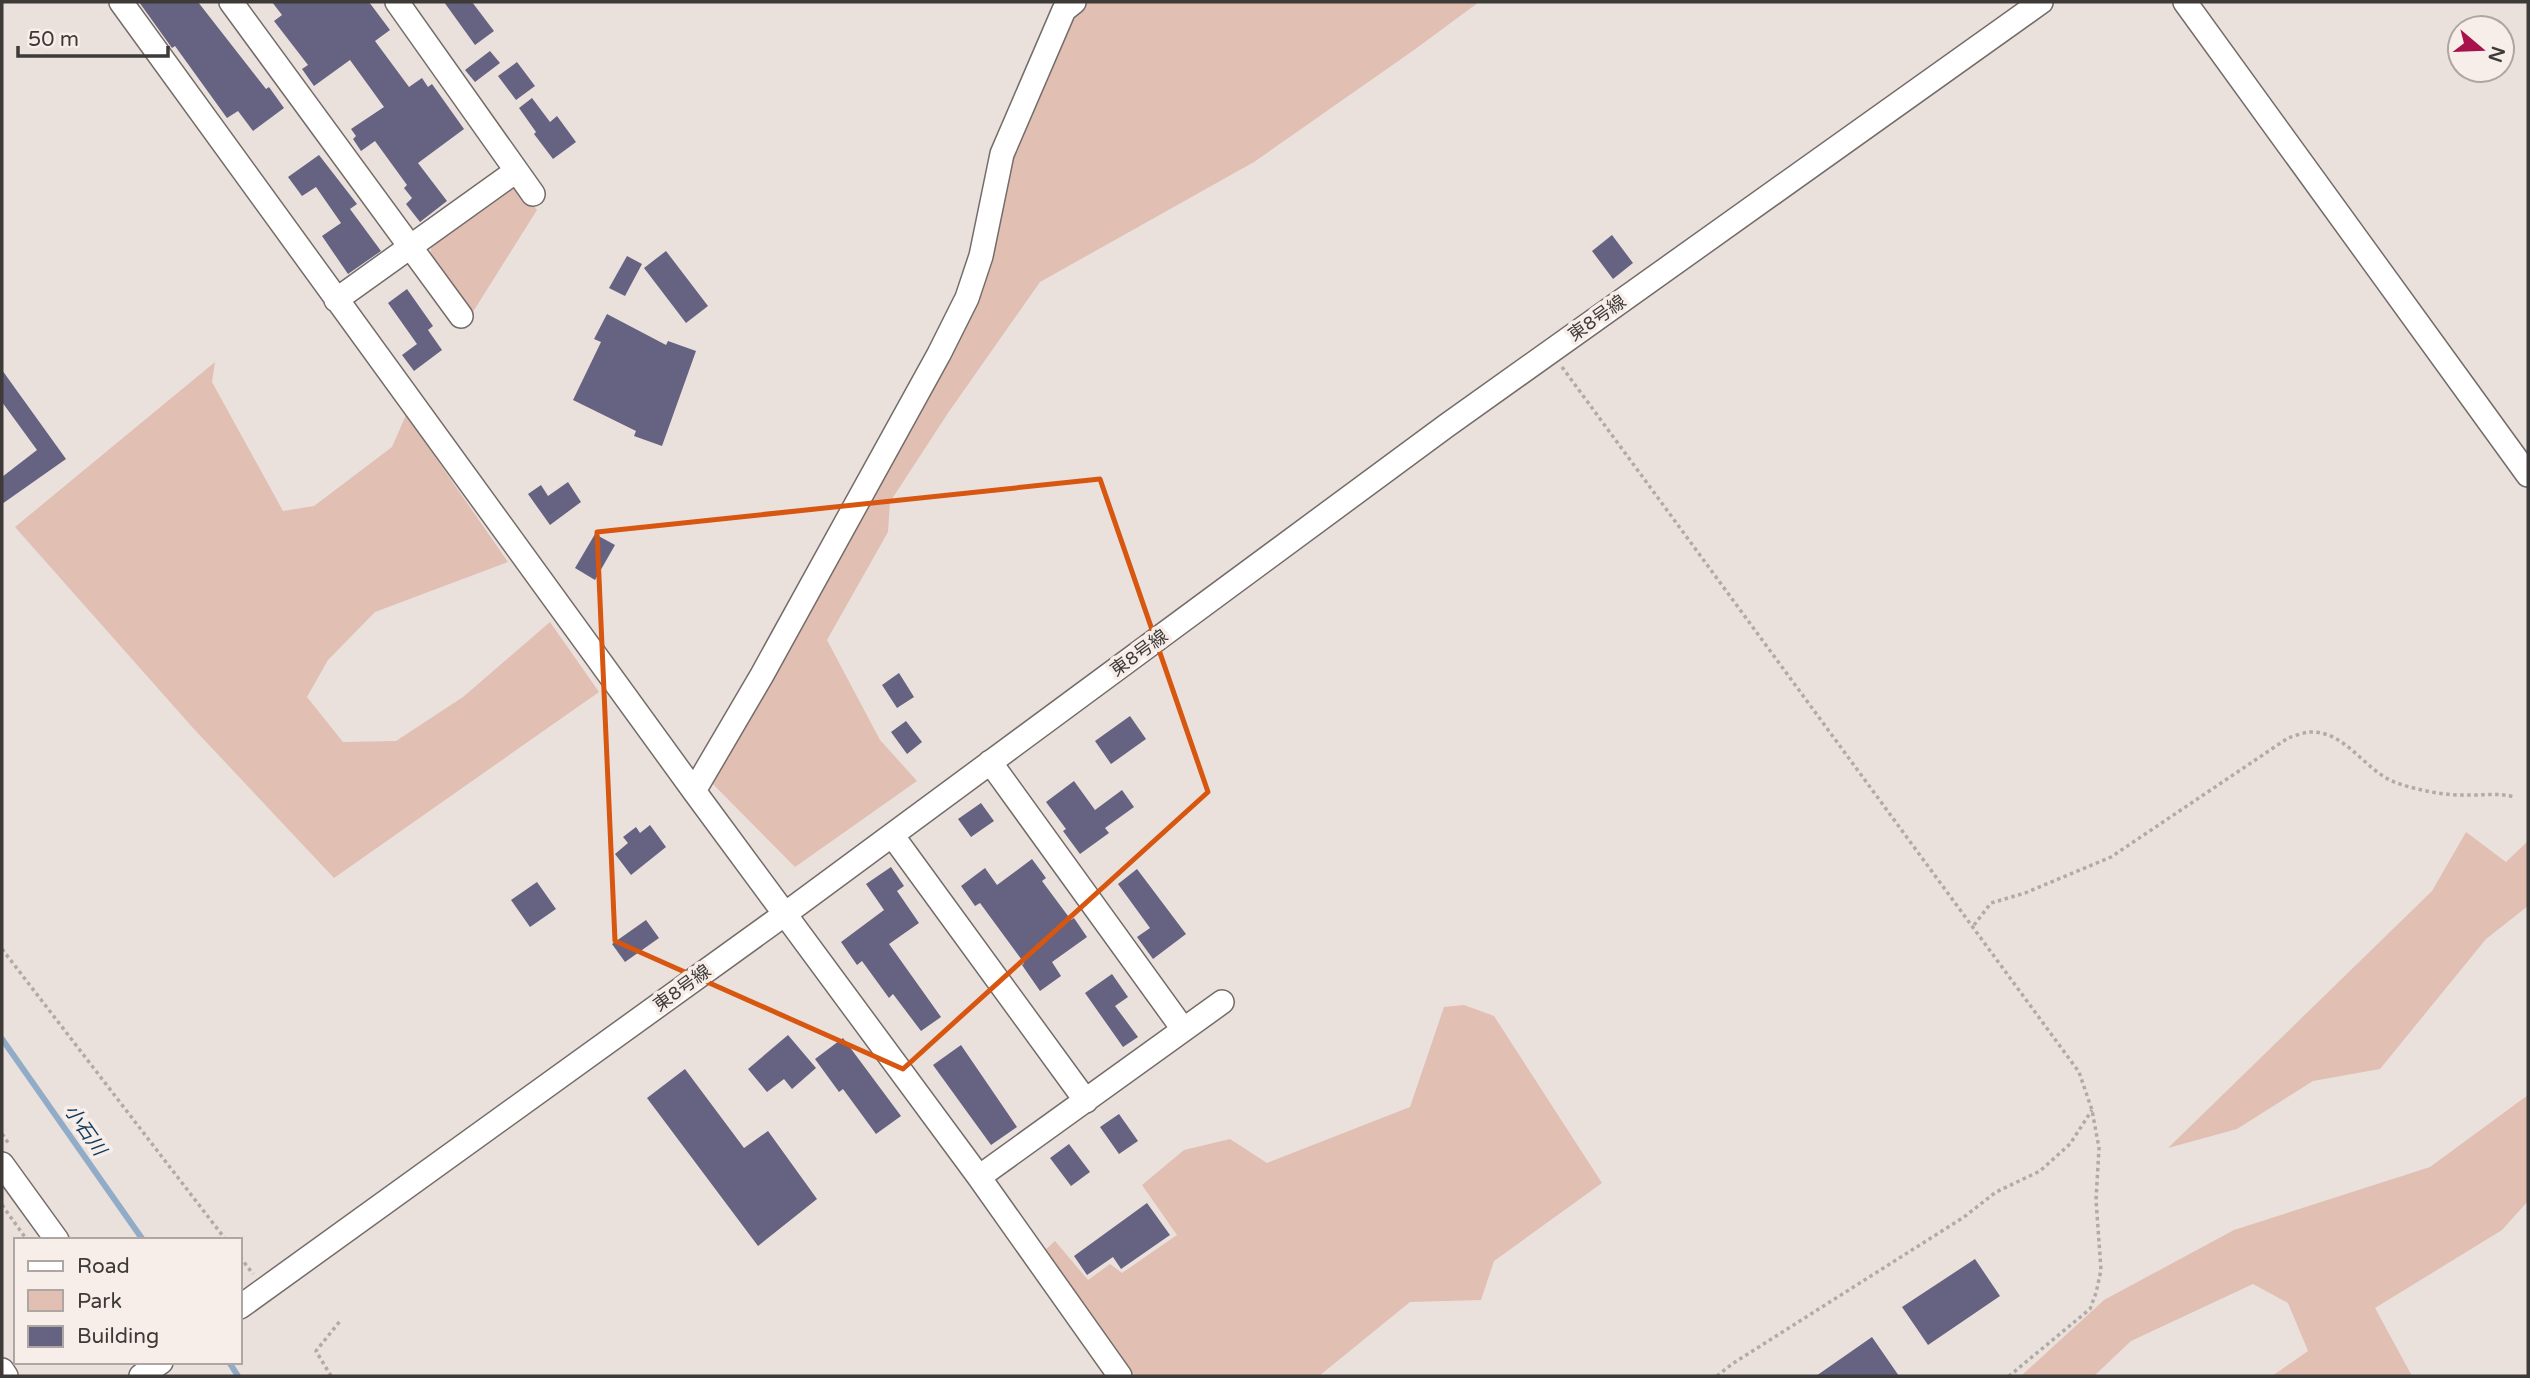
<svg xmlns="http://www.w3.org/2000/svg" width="2530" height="1378" font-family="'Varela Round','Noto Sans JP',sans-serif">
<rect width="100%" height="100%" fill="#eae1dd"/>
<path fill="#e1bfb2" d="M 1074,2 L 1479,2 L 1414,50 L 1254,162 L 1040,282 L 948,413 L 890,502 L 888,532 L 827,640 L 880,740 L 917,781 L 795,867 L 704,775 L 906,410 L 986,225 Z
M 512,188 L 522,190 L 537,210 L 471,315 L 430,258 L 431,246 Z
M 215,362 L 212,382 L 283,511 L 314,506 L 392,447 L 406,415 L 508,562 L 375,612 L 328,660 L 307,697 L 343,742 L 396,741 L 463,697 L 550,622 L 599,692 L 334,878 L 193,728 L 15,527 Z
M 2466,832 L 2506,862 L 2528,841 L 2528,906 L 2486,939 L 2380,1069 L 2313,1081 L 2237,1129 L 2168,1148 L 2432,891 Z
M 1464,1005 L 1494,1016 L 1602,1183 L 1494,1261 L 1481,1300 L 1410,1302 L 1319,1376 L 1135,1376 L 1044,1251 L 1055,1241 L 1088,1280 L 1110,1264 L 1122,1273 L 1177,1235 L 1142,1185 L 1184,1150 L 1230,1139 L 1267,1163 L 1410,1107 L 1444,1007 Z
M 2528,1095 L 2528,1201 L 2502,1230 L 2375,1308 L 2412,1376 L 2272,1376 L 2308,1351 L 2288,1303 L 2253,1284 L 2131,1341 L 2094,1376 L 2021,1376 L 2104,1300 L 2234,1230 L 2430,1167 Z"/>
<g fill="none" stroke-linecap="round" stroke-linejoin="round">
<path stroke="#90acc7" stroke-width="6" d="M 2,1039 L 143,1240
M 229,1362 L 238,1376"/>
</g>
<path fill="#666281" d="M 139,2 L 198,2 L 266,89 L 269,87 L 284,108 L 253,131 L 238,111 L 227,118 L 175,46 L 172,48 Z
M 272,2 L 369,2 L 390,30 L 375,41 L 409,87 L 422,78 L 428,87 L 432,84 L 464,129 L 418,163 L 447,201 L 420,222 L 406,204 L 412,198 L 404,188 L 407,185 L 375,141 L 361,151 L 353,139 L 356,136 L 351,129 L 384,107 L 350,60 L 314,86 L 302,69 L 308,65 L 274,21 L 282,15 Z
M 444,2 L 472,2 L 494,31 L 475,45 Z
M 490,51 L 500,63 L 475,82 L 465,70 Z
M 517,62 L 535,86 L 516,100 L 498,76 Z
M 532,98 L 550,122 L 557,116 L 576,142 L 553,159 L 534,134 L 536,132 L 519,108 Z
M 319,155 L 357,204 L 350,209 L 381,251 L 348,274 L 322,236 L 341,223 L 316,187 L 302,196 L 288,177 Z
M 1612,235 L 1633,263 L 1613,279 L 1592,251 Z
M 666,251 L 708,306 L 686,323 L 644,268 Z
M 627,256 L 642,264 L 625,296 L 609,288 Z
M 407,289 L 433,326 L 428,330 L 442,350 L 414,371 L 402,355 L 417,344 L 388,303 Z
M 607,314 L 666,345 L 668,341 L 696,351 L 662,446 L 634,436 L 636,431 L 573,400 L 601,342 L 594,339 Z
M 2,370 L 66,459 L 2,504 L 2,477 L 37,450 L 2,402 Z
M 568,482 L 581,502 L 550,525 L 528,494 L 541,485 L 548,496 Z
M 595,534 L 615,545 L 595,580 L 575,568 Z
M 899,673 L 914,697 L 897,708 L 882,685 Z
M 1130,716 L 1146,739 L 1111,764 L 1095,741 Z
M 906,721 L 922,742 L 907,754 L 891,732 Z
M 1074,781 L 1095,810 L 1122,790 L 1134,807 L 1105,828 L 1109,833 L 1080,854 L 1063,831 L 1066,829 L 1046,802 Z
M 981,803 L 994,821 L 971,837 L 958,819 Z
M 650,825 L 666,847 L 631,875 L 615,854 L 628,843 L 623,837 L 636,827 L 640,833 Z
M 1032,859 L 1046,878 L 1042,881 L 1071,920 L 1074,918 L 1087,937 L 1052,962 L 1061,976 L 1040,991 L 1022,965 L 1024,963 L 980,903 L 975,906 L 961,886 L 985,868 L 997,885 Z
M 891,867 L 904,886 L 897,891 L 919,923 L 889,944 L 941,1017 L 921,1031 L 893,994 L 889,998 L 862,961 L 857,965 L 841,942 L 884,910 L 866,884 Z
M 1137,869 L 1186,934 L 1153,959 L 1137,937 L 1150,928 L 1118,884 Z
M 537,882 L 556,909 L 530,927 L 511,900 Z
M 646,920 L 659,938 L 625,962 L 612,944 Z
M 1112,974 L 1128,997 L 1115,1006 L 1138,1037 L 1123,1047 L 1085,993 Z
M 788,1035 L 816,1068 L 792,1089 L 784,1079 L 767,1092 L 748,1069 Z
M 843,1038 L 901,1116 L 876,1134 L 843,1089 L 839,1092 L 815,1059 Z
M 961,1045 L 1017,1127 L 991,1145 L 933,1065 Z
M 685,1069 L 744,1148 L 768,1131 L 817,1199 L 758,1246 L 647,1098 Z
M 1119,1114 L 1138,1141 L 1119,1154 L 1100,1127 Z
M 1069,1144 L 1090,1172 L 1071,1186 L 1050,1158 Z
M 1147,1203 L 1170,1235 L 1121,1269 L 1113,1257 L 1087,1275 L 1074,1256 Z
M 1975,1259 L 2000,1296 L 1928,1345 L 1902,1307 Z
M 1872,1337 L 1899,1376 L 1816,1376 Z"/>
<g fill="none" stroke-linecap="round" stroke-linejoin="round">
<g stroke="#746c69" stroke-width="26">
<path id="minor" d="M 121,2 L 694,791 L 979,1177 L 1120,1376
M 231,2 L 461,316
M 397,2 L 533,194
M 2185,2 L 2528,475
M 336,300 L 516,171
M 990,762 L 1183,1029
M 694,791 L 762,675 L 939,354 L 967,298 L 981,256 L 1002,154 L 1064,10 L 1074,2
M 892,835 L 1086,1101
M 2,1164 L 57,1240
M 979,1177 L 1222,1002
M 240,1307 L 785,914 L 1446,426 L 2041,2
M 2,1370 L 6,1376
M 141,1376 L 161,1362"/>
</g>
<path stroke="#b1aaa7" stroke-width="3.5" stroke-dasharray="3.5 3.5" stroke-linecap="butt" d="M 1562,367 L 2079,1072 L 2092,1110 L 2099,1148 L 2096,1200 L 2101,1270 L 2096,1293 L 2090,1309 L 2009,1376
M 1974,925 L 1991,903 L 2025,893 L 2111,857 L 2288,738 C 2294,736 2302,733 2309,732 C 2346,730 2365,772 2397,783 C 2420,791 2447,796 2472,795 C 2488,795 2499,793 2515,797
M 2,949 L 226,1240
M 2,1134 L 9,1144
M 2,1205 L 27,1240
M 240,1257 L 253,1274
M 116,1362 L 119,1362
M 331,1376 L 316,1351 L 340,1321
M 1717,1376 L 1732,1364 L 1964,1217 L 1996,1192 L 2040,1171 L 2070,1144 L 2092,1110"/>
<use href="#minor" stroke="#fff" stroke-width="23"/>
</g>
<path fill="none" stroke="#d75610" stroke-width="5" stroke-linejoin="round" d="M 1100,479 L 1208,792 L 903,1069 L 615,941 L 597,532 Z"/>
<g text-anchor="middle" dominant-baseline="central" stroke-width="7" stroke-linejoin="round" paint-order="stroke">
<g font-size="18" fill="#3d3a38" stroke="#f7eeea">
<text transform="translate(1597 318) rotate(-35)">東8号線</text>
<text transform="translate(1139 653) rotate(-36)">東8号線</text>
<text transform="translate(682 988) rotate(-36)">東8号線</text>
</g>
<g font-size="19" font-style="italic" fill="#0f3b60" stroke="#f7eeea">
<text transform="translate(85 1130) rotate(55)">小石川</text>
</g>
</g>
<rect width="2530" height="1378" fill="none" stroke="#3d3a38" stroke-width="7"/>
<rect x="14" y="1238" width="228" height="126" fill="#f7eeea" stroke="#ada6a3" stroke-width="2"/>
<rect x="28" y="1261" width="35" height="10" fill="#ffffff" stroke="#ada6a3" stroke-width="2"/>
<text x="77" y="1273" font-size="21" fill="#3d3a38">Road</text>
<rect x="28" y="1290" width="35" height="21" fill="#e1bfb2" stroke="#ada6a3" stroke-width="2"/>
<text x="77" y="1308" font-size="21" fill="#3d3a38">Park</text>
<rect x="28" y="1326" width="35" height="21" fill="#666281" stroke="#ada6a3" stroke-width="2"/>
<text x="77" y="1343" font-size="21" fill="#3d3a38">Building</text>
<g transform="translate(2481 49) rotate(109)"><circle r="33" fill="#f7eeea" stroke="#ada6a3" stroke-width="2"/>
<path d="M0-5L12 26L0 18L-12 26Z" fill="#a7124a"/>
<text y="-10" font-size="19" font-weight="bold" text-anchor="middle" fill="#3d3a38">N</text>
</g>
<path d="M18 46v10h150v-10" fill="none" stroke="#3d3a38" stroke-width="3.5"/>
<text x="28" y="46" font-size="21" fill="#3d3a38" stroke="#f7eeea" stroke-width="5" paint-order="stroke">50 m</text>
</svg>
